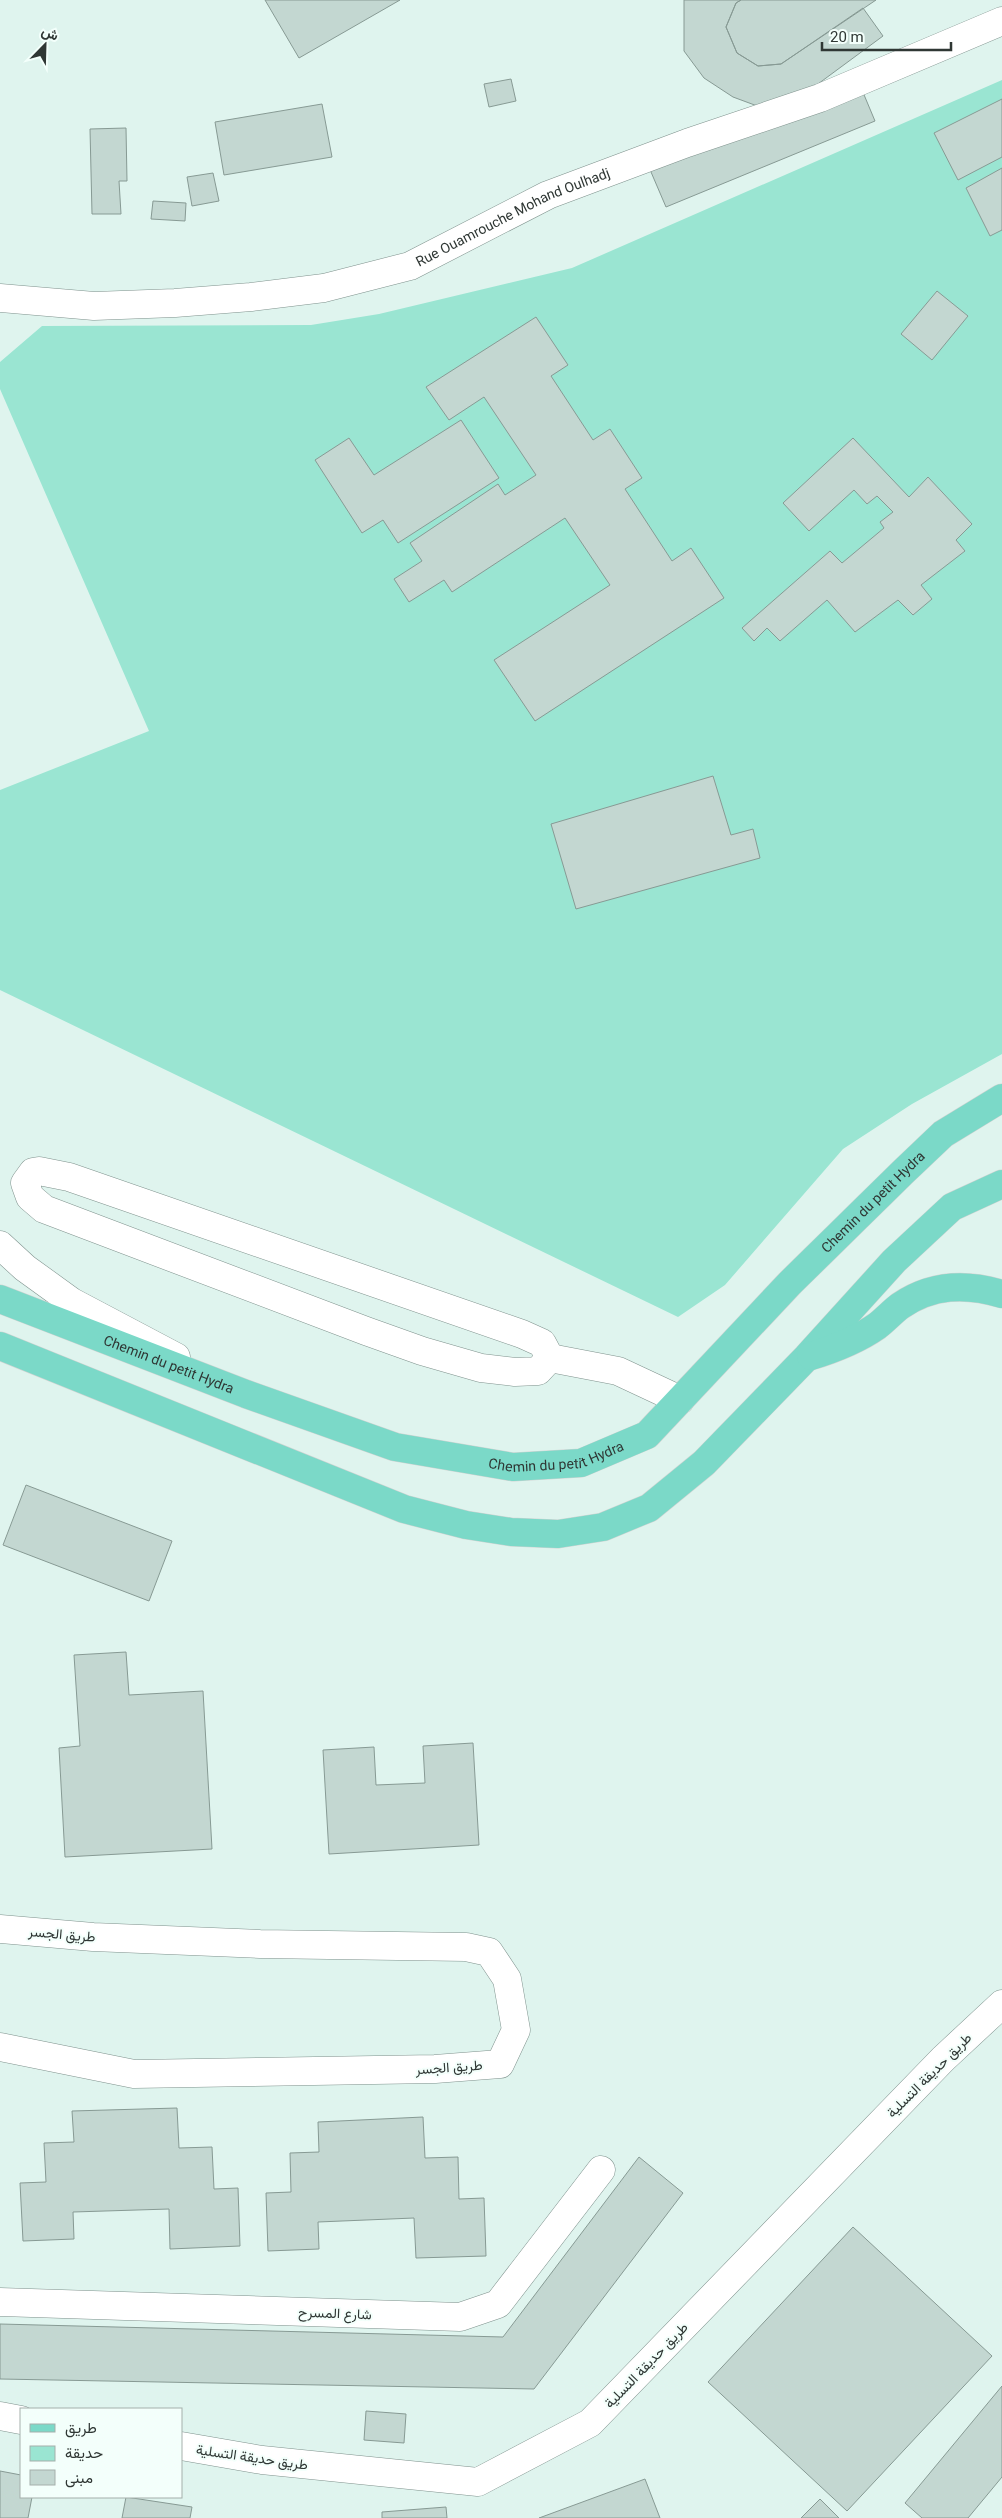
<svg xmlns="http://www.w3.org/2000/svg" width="1002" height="2518" font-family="Roboto,Vazirmatn,sans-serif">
<rect width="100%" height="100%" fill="#dff4ee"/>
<path fill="#9ae5d2" d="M 1002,80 L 1002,1054 L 912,1104 L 843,1149 L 725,1285 L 678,1317 L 0,990 L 0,790 L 149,731 L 0,389 L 0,362 L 42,326 L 311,325 L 379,314 L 572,268 Z"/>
<path fill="#c3d7d1" stroke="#879a94" d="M 265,0 L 400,0 L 299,58 Z
M 684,0 L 741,0 L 736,3 L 726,27 L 737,53 L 758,66 L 781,64 L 863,8 L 883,36 L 803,95 L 760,107 L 733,97 L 704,78 L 684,51 Z
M 741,0 L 876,0 L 781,64 L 758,66 L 737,53 L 726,27 L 736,3 Z
M 857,78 L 875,121 L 666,207 L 648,165 Z
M 511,79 L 516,101 L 489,107 L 484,84 Z
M 1002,99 L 1002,157 L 958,180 L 934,133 Z
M 322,104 L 332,157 L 224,175 L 215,122 Z
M 126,128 L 127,181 L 119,181 L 121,214 L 92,214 L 90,129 Z
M 1002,168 L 1002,230 L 990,236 L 966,188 Z
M 213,173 L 219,201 L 192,206 L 187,177 Z
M 153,201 L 186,203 L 185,221 L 151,219 Z
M 937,291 L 968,316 L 932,360 L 901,334 Z
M 536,317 L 568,365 L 551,376 L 593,440 L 610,429 L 642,478 L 625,489 L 672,561 L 691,548 L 724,598 L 535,721 L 494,660 L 610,585 L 565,518 L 452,592 L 444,580 L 409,602 L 394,579 L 422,561 L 410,543 L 498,484 L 505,495 L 536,475 L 484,397 L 449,420 L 426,387 Z
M 461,420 L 499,478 L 398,543 L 383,520 L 362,533 L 315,460 L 349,438 L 374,475 Z
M 853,438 L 909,497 L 928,477 L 972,524 L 956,540 L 965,551 L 921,585 L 932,599 L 913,615 L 898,600 L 855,632 L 827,600 L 780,641 L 767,628 L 754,641 L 742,628 L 830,551 L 842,563 L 884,528 L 880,522 L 893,512 L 877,496 L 867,504 L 854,490 L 809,531 L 783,503 Z
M 713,776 L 731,835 L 753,829 L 760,858 L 576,909 L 551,824 Z
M 26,1485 L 172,1541 L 149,1601 L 3,1545 Z
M 126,1652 L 129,1695 L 203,1691 L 212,1849 L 65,1857 L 59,1748 L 80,1746 L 74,1655 Z
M 473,1743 L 479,1845 L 329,1854 L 323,1750 L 374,1747 L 376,1785 L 425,1783 L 423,1746 Z
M 177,2108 L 179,2148 L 212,2147 L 214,2189 L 238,2188 L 240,2246 L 170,2249 L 169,2209 L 73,2212 L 74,2239 L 23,2241 L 20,2183 L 46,2182 L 44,2143 L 74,2142 L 72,2111 Z
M 423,2117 L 425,2158 L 458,2157 L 459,2199 L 484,2198 L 486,2256 L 416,2258 L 414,2218 L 318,2222 L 319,2249 L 268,2251 L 266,2193 L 291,2192 L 290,2153 L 319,2152 L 318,2122 Z
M 639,2157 L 683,2193 L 534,2389 L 0,2379 L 0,2324 L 503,2337 Z
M 853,2227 L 992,2356 L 847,2511 L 708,2382 Z
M 1002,2386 L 1002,2477 L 968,2518 L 922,2518 L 905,2503 Z
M 366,2411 L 406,2414 L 404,2443 L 364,2440 Z
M 0,2471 L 21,2475 L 21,2497 L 32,2497 L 28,2518 L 0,2518 Z
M 645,2479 L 660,2518 L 539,2518 Z
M 126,2497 L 192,2507 L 190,2518 L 122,2518 Z
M 820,2499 L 839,2518 L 801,2518 Z
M 446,2507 L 447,2518 L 382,2518 L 382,2512 Z"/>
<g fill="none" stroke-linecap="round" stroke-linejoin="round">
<g stroke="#7f928d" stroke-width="29">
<g id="minor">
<path id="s1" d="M 0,298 L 94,306 L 175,303 L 251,297 L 324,288 L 410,266 L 548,195 L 687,143 L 820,98 L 1002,21"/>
<path d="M 39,1171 L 69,1177 L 522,1334 L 542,1343 L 550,1358 L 538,1371 L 515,1372 L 481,1368 L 422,1351 L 366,1331 L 44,1209 L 30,1197 L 25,1183 L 33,1172 Z"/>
<path d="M 0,1245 L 25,1268 L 72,1302 L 176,1357"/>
<path d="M 550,1358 L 618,1371 L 680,1400"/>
<path d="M 0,1929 L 93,1937 L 260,1944 L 466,1947 L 489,1952 L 507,1979 L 516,2030 L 500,2064 L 435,2069 L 134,2074 L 0,2047"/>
<path d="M 0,2302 L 460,2317 L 498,2304 L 601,2170"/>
<path d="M 0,2416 L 21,2420"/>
<path d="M 181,2446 L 262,2460 L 478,2482 L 590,2423 L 943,2059 L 1002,2004"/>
</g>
</g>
<g stroke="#d1d3d2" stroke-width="29">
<g id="major">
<path id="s2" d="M 0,1299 L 246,1394 L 395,1447 L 513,1467 L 581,1463 L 647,1435 L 790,1283 L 902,1173 L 943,1134 L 1002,1098"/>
<path d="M 0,1346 L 404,1509 L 466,1525 L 511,1532 L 558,1534 L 603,1527 L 649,1508 L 704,1463 L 807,1357 L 894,1261 L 952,1207 L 1002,1184"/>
<path d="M 811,1356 C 834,1349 857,1340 877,1326 C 885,1320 892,1312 900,1306 C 932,1284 966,1283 1002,1294"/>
</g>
</g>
<use href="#minor" stroke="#fff" stroke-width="28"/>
<use href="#major" stroke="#7bd9c8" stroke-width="28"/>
</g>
<g text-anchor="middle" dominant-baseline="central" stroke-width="4" stroke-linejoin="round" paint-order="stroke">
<g font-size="14" fill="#2f3734" stroke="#f3fffb">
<text stroke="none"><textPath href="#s1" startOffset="528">Rue Ouamrouche Mohand Oulhadj</textPath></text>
<text stroke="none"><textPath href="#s2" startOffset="1006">Chemin du petit Hydra</textPath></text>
<text stroke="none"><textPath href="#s2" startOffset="181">Chemin du petit Hydra</textPath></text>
<text stroke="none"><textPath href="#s2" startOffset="586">Chemin du petit Hydra</textPath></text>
<text transform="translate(62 1934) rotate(5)">طريق الجسر</text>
<text transform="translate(449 2067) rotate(-4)">طريق الجسر</text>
<text transform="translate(929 2075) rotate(-45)">طريق حديقة التسلية</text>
<text transform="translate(335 2313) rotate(2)">شارع المسرح</text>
<text transform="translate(646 2365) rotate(-46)">طريق حديقة التسلية</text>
<text transform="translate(252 2457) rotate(8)">طريق حديقة التسلية</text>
</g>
</g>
<rect x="20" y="2408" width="162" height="90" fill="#f3fffb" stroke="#a5afab"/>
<rect x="30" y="2424" width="25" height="8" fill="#7bd9c8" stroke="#a5afab"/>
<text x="65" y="2433" font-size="15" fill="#2f3734">طريق</text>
<rect x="30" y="2446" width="25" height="15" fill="#9ae5d2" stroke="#a5afab"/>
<text x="65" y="2458" font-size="15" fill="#2f3734">حديقة</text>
<rect x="30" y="2470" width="25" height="15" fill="#c3d7d1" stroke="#a5afab"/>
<text x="65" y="2483" font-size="15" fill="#2f3734">مبنى</text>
<g transform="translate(45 45) rotate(23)" stroke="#f3fffb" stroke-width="4" paint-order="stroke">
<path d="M0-4L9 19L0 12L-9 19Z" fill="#2f3734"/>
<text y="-8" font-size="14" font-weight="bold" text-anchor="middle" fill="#2f3734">ش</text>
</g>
<path d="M822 42v8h129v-8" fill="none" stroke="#2f3734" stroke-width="2.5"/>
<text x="830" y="42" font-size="15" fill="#2f3734" stroke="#f3fffb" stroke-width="4" paint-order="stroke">20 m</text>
</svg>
